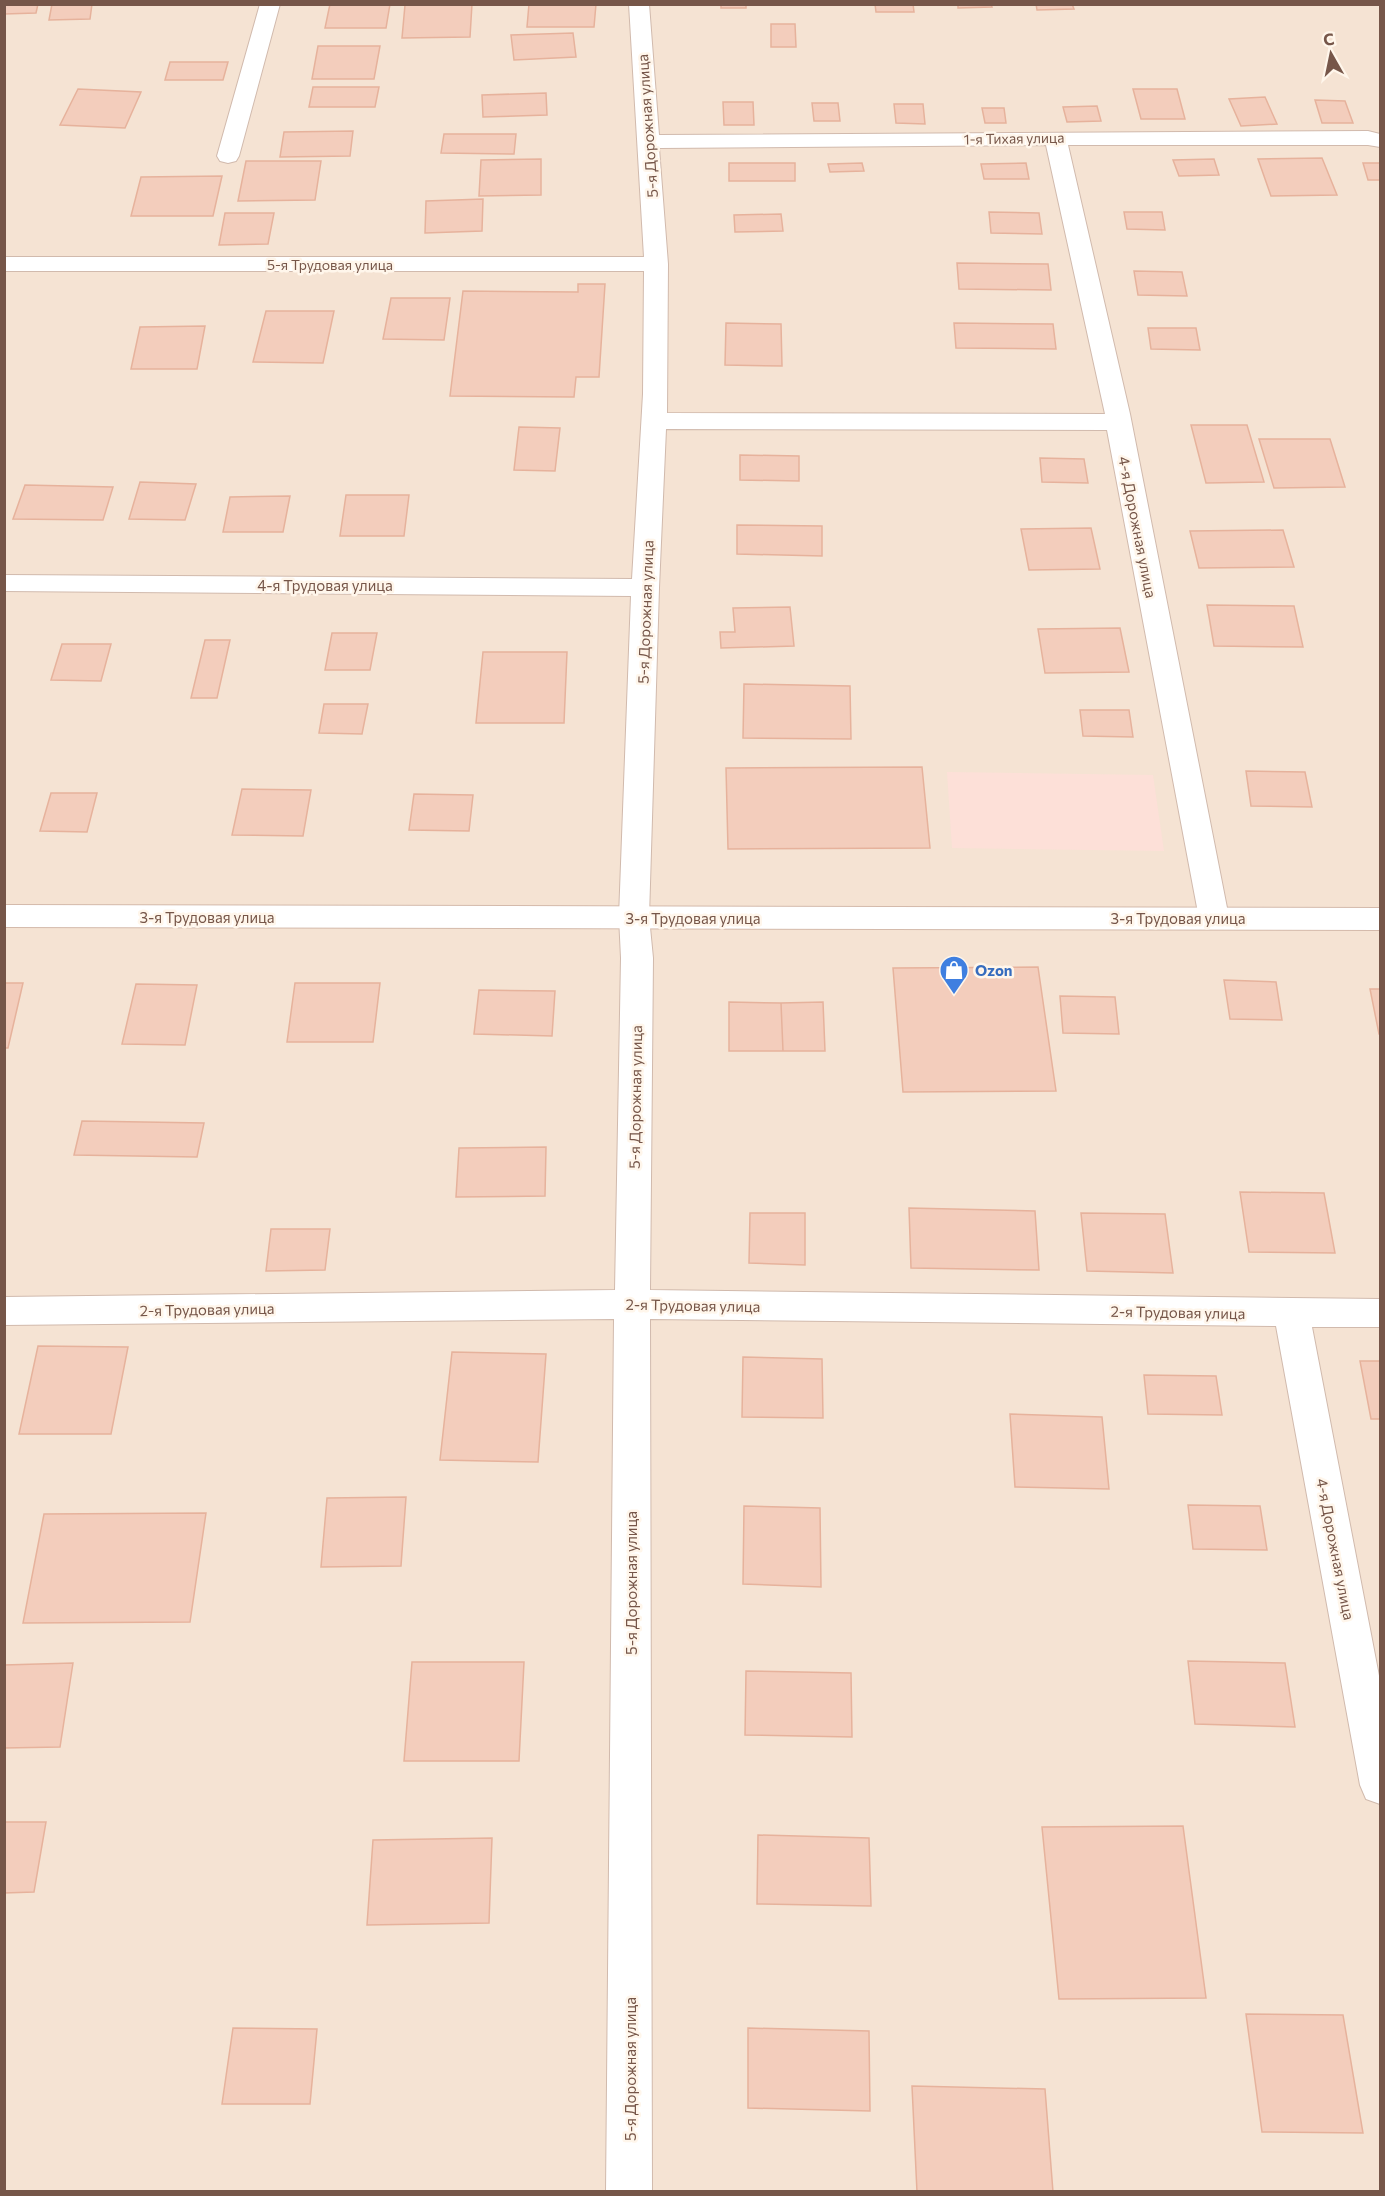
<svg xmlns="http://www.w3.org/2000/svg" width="1385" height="2196" font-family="Commissioner,sans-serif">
<rect width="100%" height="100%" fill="#fdf1e5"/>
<path fill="#f5e3d3" d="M 5,5 L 1380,5 L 1380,2191 L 5,2191 Z"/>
<path fill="#fde0d8" d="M 947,772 L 1153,775 L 1164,851 L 952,848 Z"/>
<path fill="#f3cdbc" stroke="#e6b29c" stroke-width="1.5" d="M 4,4 L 38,4 L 36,13 L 4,14 Z
M 52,4 L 92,4 L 90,19 L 49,20 Z
M 330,4 L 390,4 L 386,28 L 325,28 Z
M 472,4 L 470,37 L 402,38 L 405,5 Z
M 529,4 L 596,4 L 594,27 L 527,27 Z
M 721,4 L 746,4 L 746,8 L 721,8 Z
M 875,4 L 913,4 L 914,12 L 876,12 Z
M 958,4 L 991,4 L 992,7 L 958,8 Z
M 1036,4 L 1072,4 L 1074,9 L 1037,10 Z
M 771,24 L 795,24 L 796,47 L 771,47 Z
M 573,33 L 576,57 L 514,60 L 511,35 Z
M 318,46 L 380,46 L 374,79 L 312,79 Z
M 170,62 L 228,62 L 223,80 L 165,80 Z
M 313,87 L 379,87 L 375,107 L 309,107 Z
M 78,89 L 141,92 L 125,128 L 60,125 Z
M 1133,89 L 1177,89 L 1185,119 L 1141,119 Z
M 546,93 L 547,115 L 483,117 L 482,95 Z
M 1265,97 L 1277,124 L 1241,126 L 1229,99 Z
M 1315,100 L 1345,101 L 1353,123 L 1322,123 Z
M 723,102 L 753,102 L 754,125 L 724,125 Z
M 812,103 L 838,103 L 840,121 L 814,121 Z
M 894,104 L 923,104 L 925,124 L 896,123 Z
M 1097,106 L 1101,121 L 1067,122 L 1063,107 Z
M 982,108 L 1004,108 L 1006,123 L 985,123 Z
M 353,131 L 350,156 L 280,157 L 284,132 Z
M 444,134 L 516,134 L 514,154 L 441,153 Z
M 1322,158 L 1337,195 L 1271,196 L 1258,159 Z
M 541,159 L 541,195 L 479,196 L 481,160 Z
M 1214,159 L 1219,175 L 1179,176 L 1173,160 Z
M 246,161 L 321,161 L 315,200 L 238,201 Z
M 729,163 L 795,163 L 795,181 L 729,181 Z
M 862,163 L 864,171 L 830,172 L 828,164 Z
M 1026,163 L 1029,179 L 984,179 L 981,164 Z
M 1363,163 L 1380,163 L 1380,180 L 1368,180 Z
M 222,176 L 213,216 L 131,216 L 141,177 Z
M 483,199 L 482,231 L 425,233 L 426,201 Z
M 989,212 L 1039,213 L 1042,234 L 991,233 Z
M 1124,212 L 1162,212 L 1165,230 L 1127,229 Z
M 225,213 L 274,213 L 268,244 L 219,245 Z
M 781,214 L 783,231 L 735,232 L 734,215 Z
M 957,263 L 1048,264 L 1051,290 L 959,289 Z
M 1134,271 L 1182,272 L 1187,296 L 1138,295 Z
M 578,284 L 605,284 L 599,377 L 576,377 L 574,397 L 450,396 L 463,291 L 578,292 Z
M 391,298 L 450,298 L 444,340 L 383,339 Z
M 266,311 L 334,311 L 323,363 L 253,362 Z
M 726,323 L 781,324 L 782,366 L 725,365 Z
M 954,323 L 1053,324 L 1056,349 L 956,348 Z
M 205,326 L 197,369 L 131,369 L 140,327 Z
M 1148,328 L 1196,328 L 1200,350 L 1151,349 Z
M 1191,425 L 1247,425 L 1264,482 L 1206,483 Z
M 519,427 L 560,428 L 555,471 L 514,470 Z
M 1259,439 L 1330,439 L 1345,487 L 1274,488 Z
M 740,455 L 799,456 L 799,481 L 740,480 Z
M 1040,458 L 1084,459 L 1088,483 L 1042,482 Z
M 140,482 L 196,484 L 185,520 L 129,519 Z
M 25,485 L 113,487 L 103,520 L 13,519 Z
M 346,495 L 409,495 L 404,536 L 340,536 Z
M 290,496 L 283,532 L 223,532 L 230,497 Z
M 737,525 L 822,526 L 822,556 L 737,554 Z
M 1091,528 L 1100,569 L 1029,570 L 1021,529 Z
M 1283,530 L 1294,567 L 1199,568 L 1190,531 Z
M 1207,605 L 1294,606 L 1303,647 L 1214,646 Z
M 790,607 L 794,646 L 721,648 L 720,632 L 735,632 L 733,608 Z
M 1120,628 L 1129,672 L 1045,673 L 1038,629 Z
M 332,633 L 377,633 L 370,670 L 325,670 Z
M 205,640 L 230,640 L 217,698 L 191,698 Z
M 62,644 L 111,644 L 101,681 L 51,680 Z
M 483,652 L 567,652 L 564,723 L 476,723 Z
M 744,684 L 850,686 L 851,739 L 743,738 Z
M 324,704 L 368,704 L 362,734 L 319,733 Z
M 1080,710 L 1129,710 L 1133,737 L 1083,736 Z
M 922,767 L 930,848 L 728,849 L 726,768 Z
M 1246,771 L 1305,772 L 1312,807 L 1251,806 Z
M 242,789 L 311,790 L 303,836 L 232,835 Z
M 51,793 L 97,793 L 87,832 L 40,831 Z
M 414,794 L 473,795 L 469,831 L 409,830 Z
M 1038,967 L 1056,1091 L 903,1092 L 893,968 Z
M 1224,980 L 1276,982 L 1282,1020 L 1230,1019 Z
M 4,983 L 23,983 L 8,1048 L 4,1048 Z
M 295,983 L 380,983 L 373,1042 L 287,1042 Z
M 136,984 L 197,985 L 185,1045 L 122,1044 Z
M 1370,989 L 1380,989 L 1380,1034 L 1379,1034 Z
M 479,990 L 555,991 L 552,1036 L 474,1034 Z
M 1060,996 L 1115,997 L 1119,1034 L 1063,1033 Z
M 729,1002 L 781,1003 L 783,1051 L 729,1051 Z
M 823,1002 L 825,1051 L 783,1051 L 781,1003 Z
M 82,1121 L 204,1123 L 197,1157 L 74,1155 Z
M 546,1147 L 545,1196 L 456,1197 L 459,1148 Z
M 1240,1192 L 1324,1193 L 1335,1253 L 1249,1252 Z
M 909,1208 L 1035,1211 L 1039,1270 L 911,1268 Z
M 750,1213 L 805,1213 L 805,1265 L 749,1263 Z
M 1081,1213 L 1165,1214 L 1173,1273 L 1087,1271 Z
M 271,1229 L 330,1229 L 325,1270 L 266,1271 Z
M 38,1346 L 128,1347 L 111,1434 L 19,1434 Z
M 452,1352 L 546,1354 L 538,1462 L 440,1460 Z
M 743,1357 L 822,1359 L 823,1418 L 742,1417 Z
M 1360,1361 L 1380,1361 L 1380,1419 L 1371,1419 Z
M 1144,1375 L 1216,1376 L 1222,1415 L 1148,1414 Z
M 1010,1414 L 1102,1417 L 1109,1489 L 1015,1487 Z
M 406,1497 L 401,1566 L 321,1567 L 327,1498 Z
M 1188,1505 L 1260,1506 L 1267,1550 L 1193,1549 Z
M 744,1506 L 820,1508 L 821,1587 L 743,1584 Z
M 206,1513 L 190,1622 L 23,1623 L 44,1514 Z
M 1188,1661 L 1285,1663 L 1295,1727 L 1195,1724 Z
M 412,1662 L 524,1662 L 519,1761 L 404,1761 Z
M 73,1663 L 60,1747 L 4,1748 L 4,1665 Z
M 746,1671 L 851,1673 L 852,1737 L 745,1735 Z
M 4,1822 L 46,1822 L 34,1892 L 4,1893 Z
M 1183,1826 L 1206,1998 L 1059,1999 L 1042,1827 Z
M 758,1835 L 869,1838 L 871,1906 L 757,1904 Z
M 492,1838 L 489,1923 L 367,1925 L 373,1840 Z
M 1246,2014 L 1343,2015 L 1363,2133 L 1262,2132 Z
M 233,2028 L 317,2029 L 310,2104 L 222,2104 Z
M 748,2028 L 869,2031 L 870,2111 L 748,2108 Z
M 912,2086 L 1045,2089 L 1053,2192 L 917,2192 Z"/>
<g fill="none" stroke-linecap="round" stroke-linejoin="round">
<g stroke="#d1baad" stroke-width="2">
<path id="street" d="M 260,4 L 280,4 L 239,156 L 236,161 L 228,163 L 220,161 L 217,156 Z
M 629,4 L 649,4 L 659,135 L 1368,131 L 1380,134 L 1380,147 L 1368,145 L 1068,145 L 1130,414 L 1229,918 L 1225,926 L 1214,929 L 1203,926 L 1199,918 L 1107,430 L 666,429 L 659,588 L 649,917 L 653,958 L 650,1290 L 1380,1299 L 1380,1327 L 1312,1327 L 1380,1681 L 1380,1804 L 1366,1799 L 1360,1785 L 1276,1326 L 650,1319 L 652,2192 L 606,2192 L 614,1319 L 4,1325 L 4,1297 L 615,1290 L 621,958 L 619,917 L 631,596 L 4,591 L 4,575 L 632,579 L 643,394 L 644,271 L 4,271 L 4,257 L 644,257 ZM 1046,145 L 1105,414 L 667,413 L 668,264 L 659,148 Z"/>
</g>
<g stroke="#d4baab" stroke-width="2">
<path id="secondary" d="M 4,905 L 1380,908 L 1380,930 L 4,927 Z"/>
</g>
<use href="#street" fill="#fff" fill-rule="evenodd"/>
<use href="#secondary" fill="#fff" fill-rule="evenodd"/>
</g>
<defs>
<g id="shop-pin" transform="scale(1.5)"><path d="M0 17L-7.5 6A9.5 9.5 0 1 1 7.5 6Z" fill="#3f7fe0" stroke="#fff6eb"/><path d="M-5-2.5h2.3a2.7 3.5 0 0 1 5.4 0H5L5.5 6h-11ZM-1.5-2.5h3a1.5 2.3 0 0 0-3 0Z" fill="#fff"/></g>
</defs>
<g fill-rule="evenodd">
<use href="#shop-pin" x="954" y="970"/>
</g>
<g text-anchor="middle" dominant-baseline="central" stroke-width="5" stroke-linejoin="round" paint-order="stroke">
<g font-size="14" fill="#765649" stroke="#fff6eb">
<text transform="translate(1014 138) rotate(-1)">1-я Тихая улица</text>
<text x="330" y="264">5-я Трудовая улица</text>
</g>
<g font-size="15" fill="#765649" stroke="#fff6eb">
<text transform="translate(647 126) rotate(-94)">5-я Дорожная улица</text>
<text transform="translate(1138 527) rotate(79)">4-я Дорожная улица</text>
<text x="325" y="585">4-я Трудовая улица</text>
<text transform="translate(645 612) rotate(-88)">5-я Дорожная улица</text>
<text x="207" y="917">3-я Трудовая улица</text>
<text x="693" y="918">3-я Трудовая улица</text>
<text x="1178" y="918">3-я Трудовая улица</text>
<text transform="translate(635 1097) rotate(-89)">5-я Дорожная улица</text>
<text transform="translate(693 1305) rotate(1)">2-я Трудовая улица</text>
<text transform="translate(207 1309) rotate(-1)">2-я Трудовая улица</text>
<text transform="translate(1178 1312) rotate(1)">2-я Трудовая улица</text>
<text transform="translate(1336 1549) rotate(79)">4-я Дорожная улица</text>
<text transform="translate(631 1583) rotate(-90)">5-я Дорожная улица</text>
<text transform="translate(630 2069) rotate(-90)">5-я Дорожная улица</text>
</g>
<g font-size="15" font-weight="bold" fill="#366cbe" stroke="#fff6eb" text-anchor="start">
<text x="975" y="970">Ozon</text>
</g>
</g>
<rect width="1385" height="2196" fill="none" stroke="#765649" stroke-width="12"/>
<g transform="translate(1331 54) rotate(351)" stroke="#fff6eb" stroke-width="4.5" paint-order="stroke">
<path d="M0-4.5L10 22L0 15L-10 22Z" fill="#765649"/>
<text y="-9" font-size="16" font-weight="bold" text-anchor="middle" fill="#765649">С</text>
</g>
</svg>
